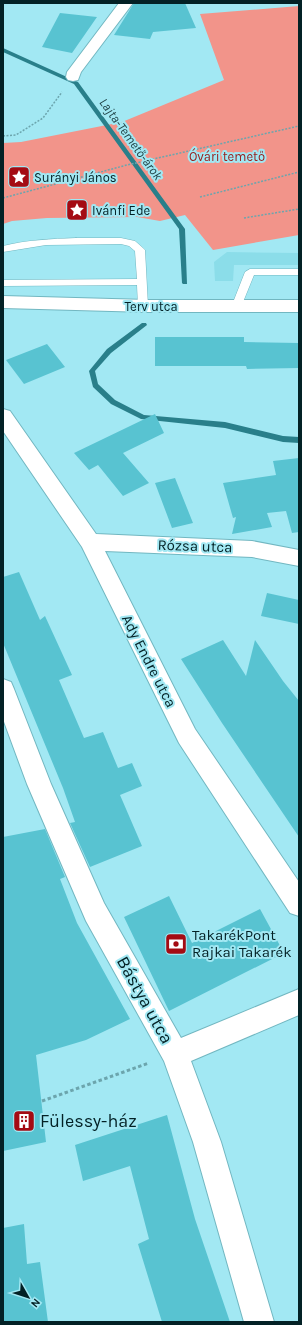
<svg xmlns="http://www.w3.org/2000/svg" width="302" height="1325" font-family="Karla,sans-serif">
<rect width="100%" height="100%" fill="#a2e8f3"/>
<path fill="#8bdde9" d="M 227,252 L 299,253 L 299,265 L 234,265 L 233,281 L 215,281 L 214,262 Z"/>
<path fill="#f2948a" d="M 299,6 L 299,235 L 213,250 L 185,215 L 160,221 L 137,217 L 47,218 L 12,221 L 3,224 L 3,143 L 21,142 L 122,122 L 224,80 L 200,14 Z"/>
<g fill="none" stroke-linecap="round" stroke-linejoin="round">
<path fill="#297f8a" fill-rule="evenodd" d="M 3,48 L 78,82 L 185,229 L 187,284 L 183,284 L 182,283 L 179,229 L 74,84 L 3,52 Z
M 142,323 L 146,323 L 147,325 L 111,353 L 95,371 L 98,384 L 115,400 L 144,415 L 225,422 L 283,436 L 299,437 L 299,443 L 283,442 L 225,428 L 141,419 L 111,404 L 93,387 L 89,371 L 107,349 Z"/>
</g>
<path fill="#58c3d1" d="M 134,3 L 185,3 L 196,28 L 153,32 L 150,39 L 114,35 Z
M 60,13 L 97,17 L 72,53 L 42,47 Z
M 155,337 L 244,337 L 244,342 L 299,343 L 299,368 L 247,369 L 246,366 L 155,366 Z
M 47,344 L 65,367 L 24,384 L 6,360 Z
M 155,414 L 164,433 L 123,453 L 149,483 L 123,496 L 98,465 L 89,470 L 74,453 Z
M 299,458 L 299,532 L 292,533 L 286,511 L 267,513 L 272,527 L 232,534 L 236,517 L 233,518 L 223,483 L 276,475 L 273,461 Z
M 175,478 L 193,523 L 172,528 L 155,483 Z
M 19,572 L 40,620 L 45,616 L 72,675 L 59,680 L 84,738 L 103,732 L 118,768 L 132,763 L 142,786 L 120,795 L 142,846 L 90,867 L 70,823 L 75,822 L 63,788 L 3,643 L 3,577 Z
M 267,593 L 299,600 L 299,624 L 261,616 Z
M 223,640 L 246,676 L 255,640 L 283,681 L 299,701 L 299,837 L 222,723 L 181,659 Z
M 45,829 L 65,877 L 60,879 L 77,923 L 130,1019 L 86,1040 L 36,1055 L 46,1142 L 3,1151 L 3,837 Z
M 169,896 L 192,943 L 260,909 L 284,953 L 169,1011 L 124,917 Z
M 167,1115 L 195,1219 L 230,1322 L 162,1322 L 138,1244 L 149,1239 L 130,1166 L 83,1181 L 75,1145 Z
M 24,1224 L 27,1264 L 40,1262 L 48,1322 L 3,1322 L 3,1228 Z"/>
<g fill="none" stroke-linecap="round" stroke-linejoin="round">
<g stroke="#72b7c1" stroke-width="1">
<path id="lane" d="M 76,238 L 121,238 L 135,241 L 143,248 L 145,250 L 148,306 L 147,308 L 143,309 L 138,306 L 137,285 L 3,286 L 3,280 L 137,279 L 135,251 L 129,246 L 121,244 L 46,245 L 3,252 L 3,246 C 27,240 51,239 76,238 Z
M 250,269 L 299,269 L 299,275 L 254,275 L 241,307 L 233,307 L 232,305 L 245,272 Z"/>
</g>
<g stroke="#72b7c1" stroke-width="2">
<path id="street" d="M 119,3 L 133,3 L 81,72 L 78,80 L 73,81 L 68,80 L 66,77 L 67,72 Z
M 3,296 L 148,300 L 299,300 L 299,312 L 148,312 L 3,308 Z
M 3,409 L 10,411 L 96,534 L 252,541 L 299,550 L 299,566 L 252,557 L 105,551 L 195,729 L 299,882 L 299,916 L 290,913 L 179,743 L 82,547 L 3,431 Z
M 3,679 L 11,682 L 14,689 L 51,784 L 104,903 L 181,1038 L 299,989 L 299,1015 L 191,1061 L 221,1142 L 274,1322 L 244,1322 L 193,1142 L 164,1061 L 86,921 L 27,784 L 3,719 Z"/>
</g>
<path stroke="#6ca5ad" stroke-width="1.5" stroke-dasharray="2 1.5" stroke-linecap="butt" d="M 3,136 L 16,135 L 43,118 L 62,92
M 200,197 L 299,172
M 3,198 L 127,165 L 299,126
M 244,218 L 299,209"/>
<path stroke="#6ca5ad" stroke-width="3" stroke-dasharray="3.5 2.5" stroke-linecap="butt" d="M 42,1101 L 149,1063"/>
<use href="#lane" fill="#fff" fill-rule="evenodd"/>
<use href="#street" fill="#fff" fill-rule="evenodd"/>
</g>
<defs>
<g id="sight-square" transform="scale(1.15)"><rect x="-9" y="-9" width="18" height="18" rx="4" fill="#a40b13" stroke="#a2e8f3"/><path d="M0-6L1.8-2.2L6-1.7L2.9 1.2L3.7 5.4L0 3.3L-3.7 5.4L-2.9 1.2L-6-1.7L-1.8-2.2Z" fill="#fff"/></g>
<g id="bank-square" transform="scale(1.15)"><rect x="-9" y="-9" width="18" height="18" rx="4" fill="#a40b13" stroke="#a2e8f3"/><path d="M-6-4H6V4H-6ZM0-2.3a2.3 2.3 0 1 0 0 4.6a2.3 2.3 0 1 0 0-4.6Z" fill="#fff"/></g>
<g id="building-square" transform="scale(1.15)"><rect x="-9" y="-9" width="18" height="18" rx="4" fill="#a40b13" stroke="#a2e8f3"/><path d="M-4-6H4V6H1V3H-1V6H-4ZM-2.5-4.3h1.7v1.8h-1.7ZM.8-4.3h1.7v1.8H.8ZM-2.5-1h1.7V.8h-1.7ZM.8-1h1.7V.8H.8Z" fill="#fff"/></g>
</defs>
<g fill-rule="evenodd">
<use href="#sight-square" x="19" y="177"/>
<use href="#sight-square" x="77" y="210"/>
<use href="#bank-square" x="176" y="944"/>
<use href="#building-square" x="24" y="1121"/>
</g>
<g text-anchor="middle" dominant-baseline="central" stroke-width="4" stroke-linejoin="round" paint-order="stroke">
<g font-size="13" font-style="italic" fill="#1d3e42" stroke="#a2e8f3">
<text transform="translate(131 139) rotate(54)">Lajta-Temető-árok</text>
</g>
<g font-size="13" fill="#98201e" stroke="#a2e8f3">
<text x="227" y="156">Óvári temető</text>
</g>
<g font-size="13" fill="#032125" stroke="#a2e8f3" text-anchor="start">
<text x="34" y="177">Surányi János</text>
<text x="92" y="210">Ivánfi Ede</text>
</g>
<g font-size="13" fill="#032125" stroke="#a2e8f3">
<text x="151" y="306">Terv utca</text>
</g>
<g font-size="15" fill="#032125" stroke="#a2e8f3">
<text transform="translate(195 546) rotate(2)">Rózsa utca</text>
<text transform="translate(149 661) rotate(63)">Ady Endre utca</text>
</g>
<g font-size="15" fill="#032125" stroke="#a2e8f3" text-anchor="start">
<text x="192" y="935">TakarékPont<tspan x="192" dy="17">Rajkai Takarék</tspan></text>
</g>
<g font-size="18" fill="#032125" stroke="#a2e8f3">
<text transform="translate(145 1000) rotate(61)">Bástya utca</text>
</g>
<g font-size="18" fill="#032125" stroke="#a2e8f3" text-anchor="start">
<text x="40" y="1121">Fülessy-ház</text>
</g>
</g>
<rect width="302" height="1325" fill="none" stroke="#032125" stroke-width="8"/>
<g transform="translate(28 1297) rotate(129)" stroke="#a2e8f3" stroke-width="3" paint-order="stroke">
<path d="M0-3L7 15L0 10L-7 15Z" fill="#032125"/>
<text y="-6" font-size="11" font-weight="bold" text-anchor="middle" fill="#032125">N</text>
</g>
</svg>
